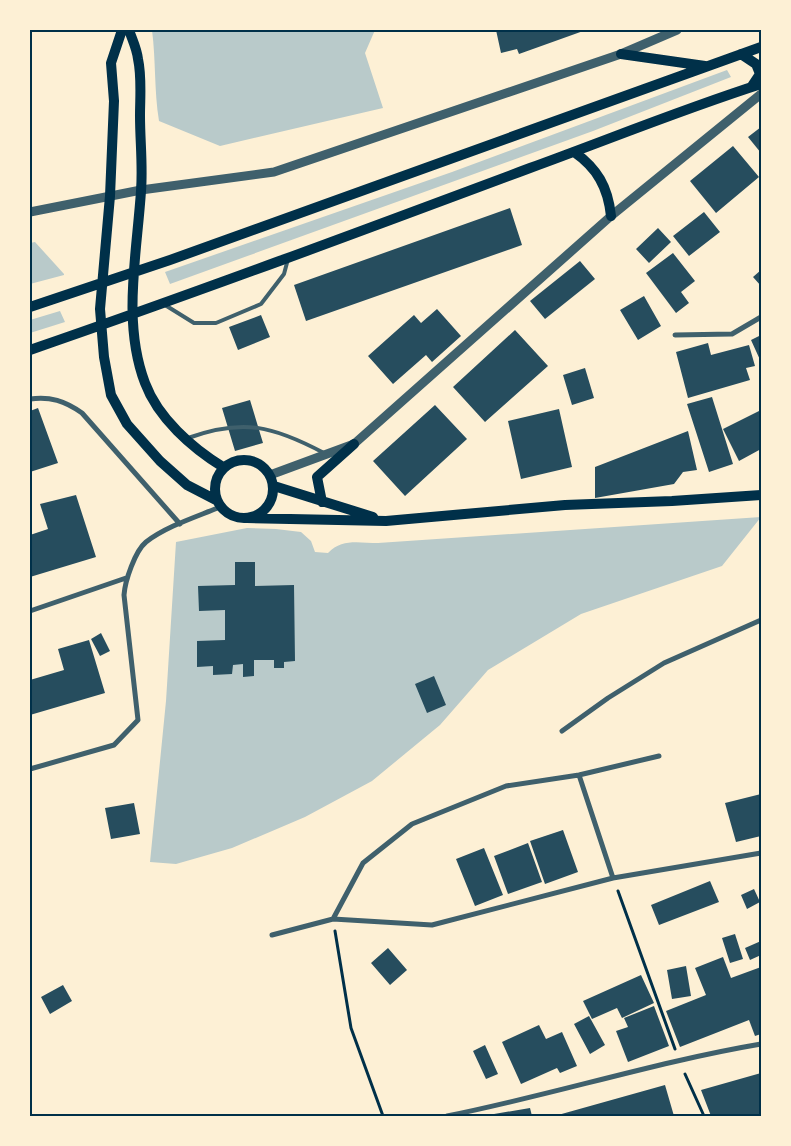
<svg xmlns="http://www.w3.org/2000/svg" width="791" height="1146" font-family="'Varela Round',sans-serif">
<rect width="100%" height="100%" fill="#fdf0d5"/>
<path fill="#b9caca" d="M 152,30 L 375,30 L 365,53 L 383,108 L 220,146 L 159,121 C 154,90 156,61 152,30 Z
M 727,70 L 731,77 L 593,131 L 170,284 L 165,272 L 452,172 Z
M 35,242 L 64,274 L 64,275 L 30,284 L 30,243 Z
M 60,311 L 65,322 L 30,333 L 30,320 Z
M 761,517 L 722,566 L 581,614 L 488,670 L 440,725 L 372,781 L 305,817 L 232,848 L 176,864 L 150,862 L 166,701 L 176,542 L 247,528 L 276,529 L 301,532 L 311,541 L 315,552 L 328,553 C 342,538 359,543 378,543 Z"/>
<path fill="#264d5e" d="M 496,30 L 586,30 L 519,54 L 517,49 L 501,53 Z
M 761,127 L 761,153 L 748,137 Z
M 733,146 L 759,177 L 716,213 L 690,181 Z
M 510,208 L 522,245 L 306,321 L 294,285 Z
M 704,212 L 720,232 L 689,256 L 673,236 Z
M 658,228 L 671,242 L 649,263 L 636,249 Z
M 673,253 L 695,281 L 681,292 L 689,303 L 676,313 L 646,273 Z
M 580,261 L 595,279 L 545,319 L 530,301 Z
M 761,270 L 761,286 L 753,277 Z
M 644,296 L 661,326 L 638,340 L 620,310 Z
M 437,309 L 461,336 L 432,362 L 426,355 L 393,384 L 368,356 L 414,315 L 421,323 Z
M 261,315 L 270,337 L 238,350 L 229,327 Z
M 515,330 L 548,366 L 485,422 L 453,387 Z
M 761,335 L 761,362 L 751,340 Z
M 708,343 L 711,355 L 749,345 L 755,366 L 746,368 L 750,380 L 688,398 L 676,352 Z
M 585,368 L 594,398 L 572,405 L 563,375 Z
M 712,397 L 733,464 L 709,472 L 687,404 Z
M 250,400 L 263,443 L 235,451 L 222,408 Z
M 435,405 L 467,439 L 405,496 L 373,461 Z
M 38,408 L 58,463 L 30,472 L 30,411 Z
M 559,409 L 572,467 L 521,479 L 508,421 Z
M 761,410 L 761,449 L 739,461 L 723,429 Z
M 688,431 L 697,470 L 683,472 L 674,484 L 595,498 L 595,467 Z
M 76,495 L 96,557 L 30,577 L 30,535 L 48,529 L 40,504 Z
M 235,562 L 255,562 L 255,586 L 294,585 L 295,661 L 284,662 L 284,668 L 274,668 L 274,660 L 254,660 L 254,676 L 243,677 L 243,664 L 233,665 L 232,674 L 213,675 L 213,666 L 197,667 L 197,641 L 225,640 L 225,610 L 199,611 L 198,586 L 235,585 Z
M 101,633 L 110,651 L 100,656 L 91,639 Z
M 89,640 L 105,693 L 30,715 L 30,680 L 64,670 L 58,649 Z
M 434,676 L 446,705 L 427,713 L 415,684 Z
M 761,794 L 761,836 L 736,842 L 725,803 Z
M 134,803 L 140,834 L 111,839 L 105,808 Z
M 563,830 L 578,872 L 545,884 L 530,841 Z
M 528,843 L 542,882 L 508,894 L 494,856 Z
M 484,848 L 503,895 L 475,906 L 456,859 Z
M 710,881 L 719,902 L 659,925 L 651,905 Z
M 754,889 L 760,902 L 747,909 L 741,895 Z
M 735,934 L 743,959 L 730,963 L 722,938 Z
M 761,941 L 761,955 L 750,960 L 745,948 Z
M 388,948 L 407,970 L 390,985 L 371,963 Z
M 723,957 L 731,978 L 761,967 L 761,1034 L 755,1036 L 749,1020 L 680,1047 L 666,1011 L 706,995 L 695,968 Z
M 686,966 L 691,996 L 672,999 L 667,970 Z
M 641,975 L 654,1003 L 622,1018 L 617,1008 L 592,1019 L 583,1001 Z
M 63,985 L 72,1001 L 50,1014 L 41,997 Z
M 654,1006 L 669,1046 L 628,1062 L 616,1031 L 628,1027 L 624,1018 Z
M 589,1016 L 605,1045 L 590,1054 L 574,1024 Z
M 539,1025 L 546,1039 L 562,1032 L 577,1066 L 560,1073 L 557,1068 L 521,1084 L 502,1042 Z
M 485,1045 L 498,1074 L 486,1079 L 473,1051 Z
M 761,1073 L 761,1116 L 711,1116 L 701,1090 Z
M 665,1085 L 674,1116 L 558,1116 L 558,1115 Z
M 530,1108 L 532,1116 L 494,1114 Z"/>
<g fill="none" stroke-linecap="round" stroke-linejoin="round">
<path stroke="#003049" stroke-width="3" d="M 618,891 L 675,1049
M 335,931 L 351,1028 L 383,1116
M 685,1074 L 704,1116"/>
<path stroke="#3f606c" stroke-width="4" d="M 165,305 L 194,323 L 216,323 L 261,304 L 284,274 L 288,259
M 188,438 C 243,418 273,426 324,453"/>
<path stroke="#3f606c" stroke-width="5" d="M 675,335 L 732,334 L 761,317
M 30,399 C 50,396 65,401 82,413 L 180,524
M 30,611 L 126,578
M 562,731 L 608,698 L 664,663 L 761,620
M 30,769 L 114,745 L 138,720 L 124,595 C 125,581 135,551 146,542 C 167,526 196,517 220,507
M 579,775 L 613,878
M 333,919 L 363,863 L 412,824 L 506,786 L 579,775 L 659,756
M 272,935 L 333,919 L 432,925 L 613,878 L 761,853
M 447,1116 C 552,1095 655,1062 761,1044"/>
<path stroke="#3f606c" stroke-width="9" d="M 30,212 L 141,190 L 274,172 L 621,54 L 677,30
M 270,475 L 354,444 L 611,216 L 761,94"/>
<path stroke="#003049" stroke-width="10" d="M 122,30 L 111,63 L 114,101 L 110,196 L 100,309 L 104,357 L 111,395 L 127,424 L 160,461 L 187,485 L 216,500
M 129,30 C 132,39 137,49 138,59 C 142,77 140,97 140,116 C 140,141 143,166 141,191 C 137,253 122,323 145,383 C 158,418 192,448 223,467
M 621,54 L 705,66
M 741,54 L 756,64 L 760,74 L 752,86
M 574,152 C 597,168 608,187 611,216
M 30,307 L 170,260 L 761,47
M 30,350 C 198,292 364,230 530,168 C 607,140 683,109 761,84
M215 489a29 29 0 1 1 58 0a29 29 0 1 1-58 0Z
M 274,486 L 373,517
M 322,502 L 317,477 L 354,444
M 247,518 L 386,521 L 565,505 L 672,501 L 761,495"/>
</g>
<rect width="791" height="1146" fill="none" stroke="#fdf0d5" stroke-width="62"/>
<rect x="31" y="31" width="729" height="1084" fill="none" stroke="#003049" stroke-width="2"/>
</svg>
